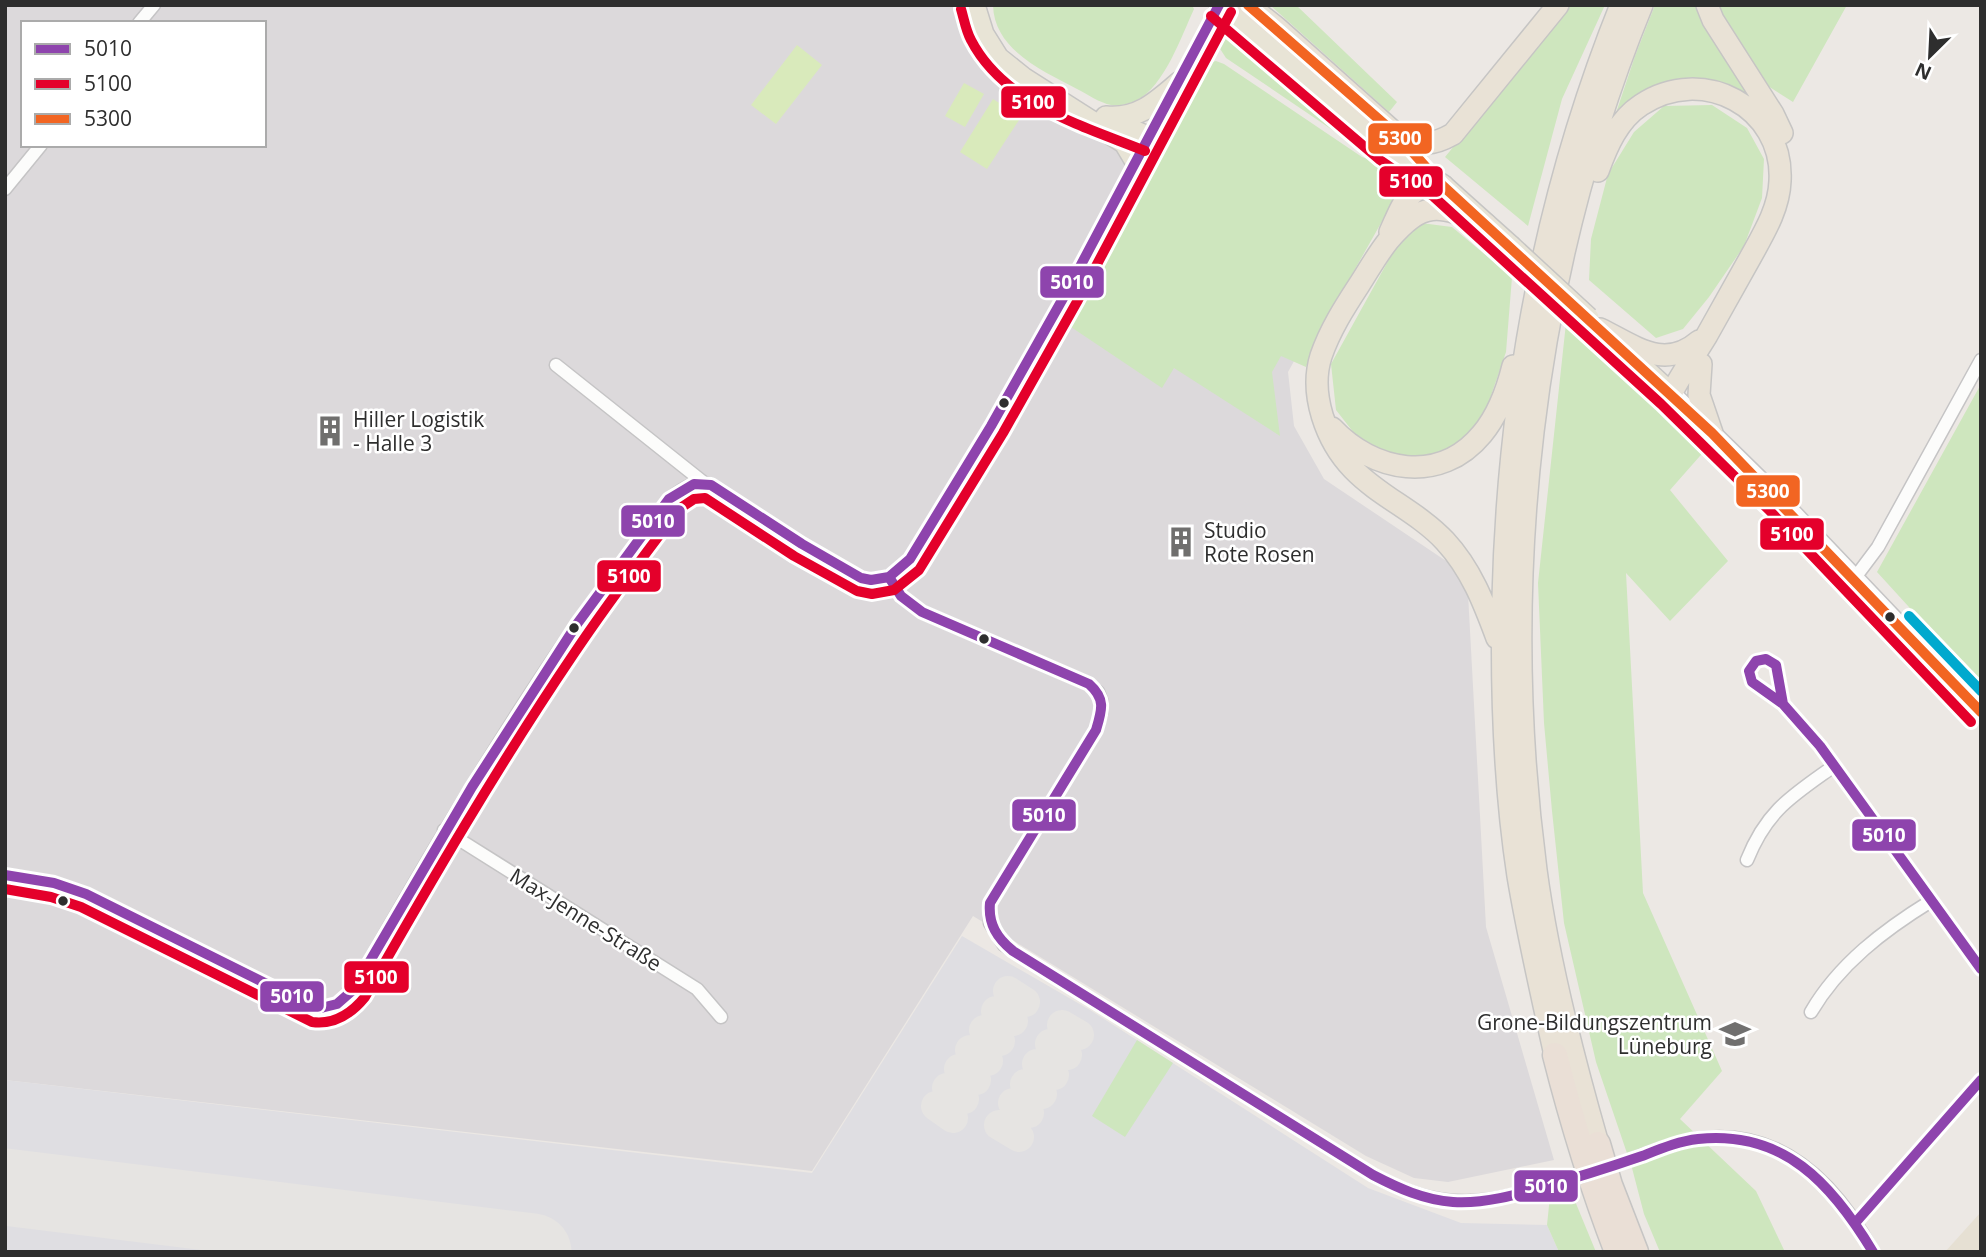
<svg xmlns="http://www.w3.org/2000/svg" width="1986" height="1257" font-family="'Open Sans',sans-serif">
<rect width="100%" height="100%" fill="#ece8e4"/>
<path fill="#dcd9db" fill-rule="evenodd" d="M 5,5 L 966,5 L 977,42 L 1111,142 L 1335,287 L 1288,372 L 1294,426 L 1324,479 L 1467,575 L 1486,927 L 1554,1160 L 1448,1182 L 1414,1178 L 1366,1156 L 973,916 L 812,1171 L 5,1080 ZM 23,23 L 264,23 L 264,145 L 23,145 Z"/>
<path fill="#e6e0d3" d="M 1981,1212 L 1981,1252 L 1945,1252 Z"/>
<path fill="#dfdee2" d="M 962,936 L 1090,1010 L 1368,1188 L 1461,1223 L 1547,1225 L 1559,1252 L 5,1252 L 5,1080 L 812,1173 Z"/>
<path fill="#cee6be" d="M 993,5 L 1192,5 L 1194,9 C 1182,35 1164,87 1137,100 C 1129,104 1120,106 1111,105 C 1100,103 1087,94 1077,89 C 1043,71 994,50 993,5 Z
M 1270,5 L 1296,5 L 1397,102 L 1389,112 Z
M 1570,5 L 1605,5 L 1562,99 L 1528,226 L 1445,157 Z
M 1655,5 L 1698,5 L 1755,99 C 1717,79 1687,67 1645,91 C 1633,98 1623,112 1613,122 L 1635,56 Z
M 1718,5 L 1847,5 L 1793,102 L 1768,86 L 1739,46 Z
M 1224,26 L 1359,145 L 1362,150 L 1226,58 L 1217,44 Z
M 1216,61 L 1224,64 L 1362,157 L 1377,162 L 1385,173 L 1394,200 L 1319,333 L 1306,367 L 1281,356 L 1272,372 L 1280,436 L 1174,368 L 1162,388 L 1068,325 L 1199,71 L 1206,64 Z
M 1712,105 L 1747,128 L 1764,159 L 1762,198 L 1744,246 L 1709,297 L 1683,329 L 1656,338 L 1589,280 L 1591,239 L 1608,174 L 1634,132 L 1664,106 Z
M 1421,223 L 1452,227 L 1512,277 L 1506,352 L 1485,413 L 1465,438 L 1440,454 L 1407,460 L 1376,449 L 1354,433 L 1336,410 L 1331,364 L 1393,252 Z
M 1566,323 L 1707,448 L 1670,490 L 1728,561 L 1670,621 L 1626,573 L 1643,893 L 1722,1071 L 1680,1119 L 1756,1191 L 1785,1252 L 1660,1252 L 1644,1214 L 1632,1168 L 1596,1062 L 1564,923 L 1552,811 L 1544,723 L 1538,583 Z
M 1981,384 L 1981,686 L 1877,572 Z
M 1137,1040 L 1173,1063 L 1125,1137 L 1092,1116 Z
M 1570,1189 L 1596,1252 L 1559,1252 L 1547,1225 L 1550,1196 Z"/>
<path fill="#d9eabb" d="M 797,45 L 822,65 L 776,124 L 751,105 Z
M 964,83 L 984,94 L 965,127 L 945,116 Z
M 993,99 L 1021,117 L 987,169 L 960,152 Z"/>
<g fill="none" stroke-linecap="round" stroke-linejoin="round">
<path stroke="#e6e4e2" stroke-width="30" d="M 1008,991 L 1025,1002
M 996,1011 L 1013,1021
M 1062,1025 L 1079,1035
M 984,1030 L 1000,1041
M 1050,1044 L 1067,1055
M 970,1050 L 988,1061
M 1037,1064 L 1054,1075
M 959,1069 L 976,1080
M 1025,1084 L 1042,1094
M 947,1088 L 964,1099
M 1013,1103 L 1029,1113
M 936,1106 L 953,1118
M 999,1125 L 1019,1137"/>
<path stroke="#e6e4e2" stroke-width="77" d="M 5,1187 L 533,1252"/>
<g stroke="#c5c4c5" stroke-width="15">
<path id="minor" d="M 139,23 L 154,5
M 5,189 L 41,145
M 556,365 L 703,482
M 889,577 L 901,596 L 922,612 L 1089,684 L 1098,692 L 1101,700 L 1101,713 L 1096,730 L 990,903 L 990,923 L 1004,945 L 1373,1175 C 1447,1216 1491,1202 1567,1181
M 1854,579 L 1878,547 L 1981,360
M 1783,704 L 1776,665 L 1766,659 L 1756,661 L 1749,671 L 1752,682 L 1783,704 L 1820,746 L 1981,969
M 444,830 L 697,989 L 721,1017
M 1747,860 C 1767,810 1792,796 1834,766
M 5,875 L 54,883 L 86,894 L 317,1009 C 334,1007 342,1003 353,990 C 415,881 478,772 548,667 C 586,609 628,554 669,499 C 682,489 695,479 711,485 L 802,544 L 861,578 L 871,580 L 889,577 L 910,559 L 991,426 L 1066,293 L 1219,5
M 1811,1012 C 1839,964 1884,930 1931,901
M 1630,1160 C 1651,1152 1673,1143 1696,1139 C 1781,1126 1836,1184 1873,1252
M 1856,1222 L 1981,1080"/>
</g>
<g stroke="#c5c4c5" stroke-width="22">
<path id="secondary" d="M 1671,394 L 1780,501 L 1981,712"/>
</g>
<g stroke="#c6c5c4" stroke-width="24">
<path id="primary" d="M 974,5 L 983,34 L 998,58 L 1023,78 L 1125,143 L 1137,163
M 1220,5 L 1389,149 L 1443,186 L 1510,246
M 1106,117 C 1138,120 1157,102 1180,82
M 1109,121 L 1150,138
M 1608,336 L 1671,394"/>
</g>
<g stroke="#c6c5c4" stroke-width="24">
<path id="trunk" d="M 1248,5 L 1277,28 L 1398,136 C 1423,144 1430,147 1453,134 L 1558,5
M 1707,5 L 1713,20 L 1773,114 L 1782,133
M 1389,149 L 1403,182 L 1406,199
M 1598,171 C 1607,146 1618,120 1641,105 C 1702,64 1784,107 1780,181 C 1779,210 1762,236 1749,260 C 1735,285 1721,310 1707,335 C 1695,355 1681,374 1671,394
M 1485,224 C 1438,204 1423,200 1388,241 C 1377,255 1368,271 1359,285 C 1344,308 1330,330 1321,356 C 1309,394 1326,441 1353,469 C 1380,497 1418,512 1445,541 C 1471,569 1484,603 1497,638
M 1390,232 C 1403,204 1407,184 1443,186
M 1600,329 C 1635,346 1664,371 1699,341
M 1701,364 L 1699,395 L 1712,433
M 1332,428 C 1373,472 1440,485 1482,434 C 1498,415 1507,390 1513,366
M 1555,1055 C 1542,996 1528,936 1518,876 C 1504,784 1501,690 1503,598 C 1508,395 1545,194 1621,5
M 1598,1144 C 1573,1057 1548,960 1536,870 C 1498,580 1531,277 1642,5"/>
</g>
<g stroke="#c6c5c4" stroke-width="27">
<path id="motorway" d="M 1555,1055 C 1572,1122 1592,1187 1617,1252
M 1598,1144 L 1610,1185 L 1636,1252"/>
</g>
<use href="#minor" stroke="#fcfcfb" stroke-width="12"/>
<use href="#secondary" stroke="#fcfcfb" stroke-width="19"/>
<use href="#primary" stroke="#e8e4d6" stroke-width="21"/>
<use href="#trunk" stroke="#e9e2d6" stroke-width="21"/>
<use href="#motorway" stroke="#eadfd6" stroke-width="24"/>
<g stroke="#c5c4c5" stroke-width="15" stroke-linecap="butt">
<path id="minor-bridge" d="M 1567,1181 L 1630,1160"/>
</g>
<g stroke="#c6c5c4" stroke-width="24" stroke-linecap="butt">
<path id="primary-bridge" d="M 1510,246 L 1588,318"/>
</g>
<use href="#minor-bridge" stroke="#fcfcfb" stroke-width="12"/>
<use href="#primary-bridge" stroke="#e8e4d6" stroke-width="21"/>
<g stroke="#fff" stroke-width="16">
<path id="bus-1" d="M 889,577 L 901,596 L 922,612 L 1089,684 C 1106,699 1102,710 1096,730 L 990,903 C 988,924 997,938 1013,951 L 1373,1175 C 1398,1188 1424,1200 1453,1202 C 1484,1204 1516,1195 1546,1186 C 1579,1177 1610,1167 1642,1156 C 1660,1149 1679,1141 1698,1139 C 1784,1130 1832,1184 1873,1252
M 1766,659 L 1776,665 L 1783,704 L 1752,682 L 1749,671 L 1756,661 Z
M 1783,704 L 1820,746 L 1981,969
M 5,875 L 54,883 L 86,894 L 317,1009 L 337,1004 L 353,990 L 472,787 L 577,624 L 669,499 L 694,484 L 711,485 L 802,544 L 861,578 L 871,580 L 889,577 L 910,559 L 991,426 L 1066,293 L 1219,5
M 1856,1222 L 1981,1080"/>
</g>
<g stroke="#fff" stroke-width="16">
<path id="bus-2" d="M 961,9 C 964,19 966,31 971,40 C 1004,104 1083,126 1145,151
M 1211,16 L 1380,160 L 1434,197 L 1661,404 L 1770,511 L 1971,722
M 5,889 L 51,897 L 81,907 L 312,1022 C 334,1025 352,1013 365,997 C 431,881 498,766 573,655 C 606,605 643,557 679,509 L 694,499 L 705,498 L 794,556 L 857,591 L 872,594 L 894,590 L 919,570 L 1003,433 L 1078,300 L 1231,12"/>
</g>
<g stroke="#fff" stroke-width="16">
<path id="bus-3" d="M 1248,5 L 1398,136 L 1443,186 L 1712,433 L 1981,712"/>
</g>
<g stroke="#fff" stroke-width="16">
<path id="bus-4" d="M 1909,616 L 1981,691"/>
</g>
<use href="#bus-1" stroke="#8e44ad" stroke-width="10"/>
<use href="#bus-2" stroke="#e4002b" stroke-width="10"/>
<use href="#bus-3" stroke="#f26522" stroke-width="10"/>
<use href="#bus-4" stroke="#00a9ce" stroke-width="10"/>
</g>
<defs>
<g id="building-bare" transform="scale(2.415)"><path d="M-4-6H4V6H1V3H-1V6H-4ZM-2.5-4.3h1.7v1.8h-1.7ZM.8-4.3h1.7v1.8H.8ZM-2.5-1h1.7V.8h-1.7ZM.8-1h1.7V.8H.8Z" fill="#706f6e" stroke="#fff" stroke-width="2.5" paint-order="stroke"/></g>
<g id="school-bare" transform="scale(2.415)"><path d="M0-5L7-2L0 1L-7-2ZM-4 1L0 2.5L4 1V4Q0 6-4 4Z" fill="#706f6e" stroke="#fff" stroke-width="2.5" paint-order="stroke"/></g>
</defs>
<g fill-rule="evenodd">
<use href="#building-bare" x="330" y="431"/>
<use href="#building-bare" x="1181" y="542"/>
<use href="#school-bare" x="1735" y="1034"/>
</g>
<g fill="#2e2e2e" stroke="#fff" stroke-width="2.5">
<circle cx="1004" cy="403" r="6"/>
<circle cx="1890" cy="617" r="6"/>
<circle cx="574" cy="628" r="6"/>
<circle cx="984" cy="639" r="6"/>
<circle cx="63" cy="901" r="6"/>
</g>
<g text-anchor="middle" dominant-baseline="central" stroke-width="5" stroke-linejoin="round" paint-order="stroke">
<g font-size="21" fill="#2e2e2e" stroke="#fff" text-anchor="start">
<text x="353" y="419">Hiller Logistik<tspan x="353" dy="24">- Halle 3</tspan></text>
<text x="1204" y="530">Studio<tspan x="1204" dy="24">Rote Rosen</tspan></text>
<text x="1712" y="1022" text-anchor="end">Grone-Bildungszentrum<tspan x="1712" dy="24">Lüneburg</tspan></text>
</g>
<g font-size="21" fill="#2e2e2e" stroke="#fff">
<text transform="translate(586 919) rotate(32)">Max-Jenne-Straße</text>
</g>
</g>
<g stroke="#fff" stroke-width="2.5">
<rect x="1000" y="85" width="67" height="34" rx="7" fill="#e4002b"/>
<rect x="1367" y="122" width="66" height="33" rx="7" fill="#f26522"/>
<rect x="1378" y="165" width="66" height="33" rx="7" fill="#e4002b"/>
<rect x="1039" y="265" width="66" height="34" rx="7" fill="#8e44ad"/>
<rect x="1735" y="474" width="66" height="34" rx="7" fill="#f26522"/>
<rect x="620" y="504" width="66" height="34" rx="7" fill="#8e44ad"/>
<rect x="1759" y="517" width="66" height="34" rx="7" fill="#e4002b"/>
<rect x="596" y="559" width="66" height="34" rx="7" fill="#e4002b"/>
<rect x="1011" y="798" width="66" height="34" rx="7" fill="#8e44ad"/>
<rect x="1851" y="818" width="66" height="34" rx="7" fill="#8e44ad"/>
<rect x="343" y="960" width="67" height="34" rx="7" fill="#e4002b"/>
<rect x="259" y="980" width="66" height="33" rx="7" fill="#8e44ad"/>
<rect x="1513" y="1169" width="66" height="34" rx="7" fill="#8e44ad"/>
</g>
<g font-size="19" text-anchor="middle" font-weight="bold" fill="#fff">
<text x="1033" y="109">5100</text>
<text x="1400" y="145">5300</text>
<text x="1411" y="188">5100</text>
<text x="1072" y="289">5010</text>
<text x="1768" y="498">5300</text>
<text x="653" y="528">5010</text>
<text x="1792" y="541">5100</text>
<text x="629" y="583">5100</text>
<text x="1044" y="822">5010</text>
<text x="1884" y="842">5010</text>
<text x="376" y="984">5100</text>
<text x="292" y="1003">5010</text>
<text x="1546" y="1193">5010</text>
</g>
<rect width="1986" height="1257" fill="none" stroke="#2e2e2e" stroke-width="14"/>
<rect x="21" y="21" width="245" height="126" fill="#ffffff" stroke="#ababab" stroke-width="2"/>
<rect x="35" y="44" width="35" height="10" fill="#8e44ad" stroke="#ababab" stroke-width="2"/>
<text x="84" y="56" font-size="21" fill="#2e2e2e">5010</text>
<rect x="35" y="79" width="35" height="10" fill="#e4002b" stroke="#ababab" stroke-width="2"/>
<text x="84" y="91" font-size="21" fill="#2e2e2e">5100</text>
<rect x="35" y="114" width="35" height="10" fill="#f26522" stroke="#ababab" stroke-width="2"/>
<text x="84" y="126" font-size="21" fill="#2e2e2e">5300</text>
<g transform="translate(1930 56) rotate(204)" stroke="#ffffff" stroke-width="5" paint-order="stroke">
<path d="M0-5L12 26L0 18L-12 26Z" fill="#2e2e2e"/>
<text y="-10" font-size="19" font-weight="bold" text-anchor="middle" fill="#2e2e2e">N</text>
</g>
</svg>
